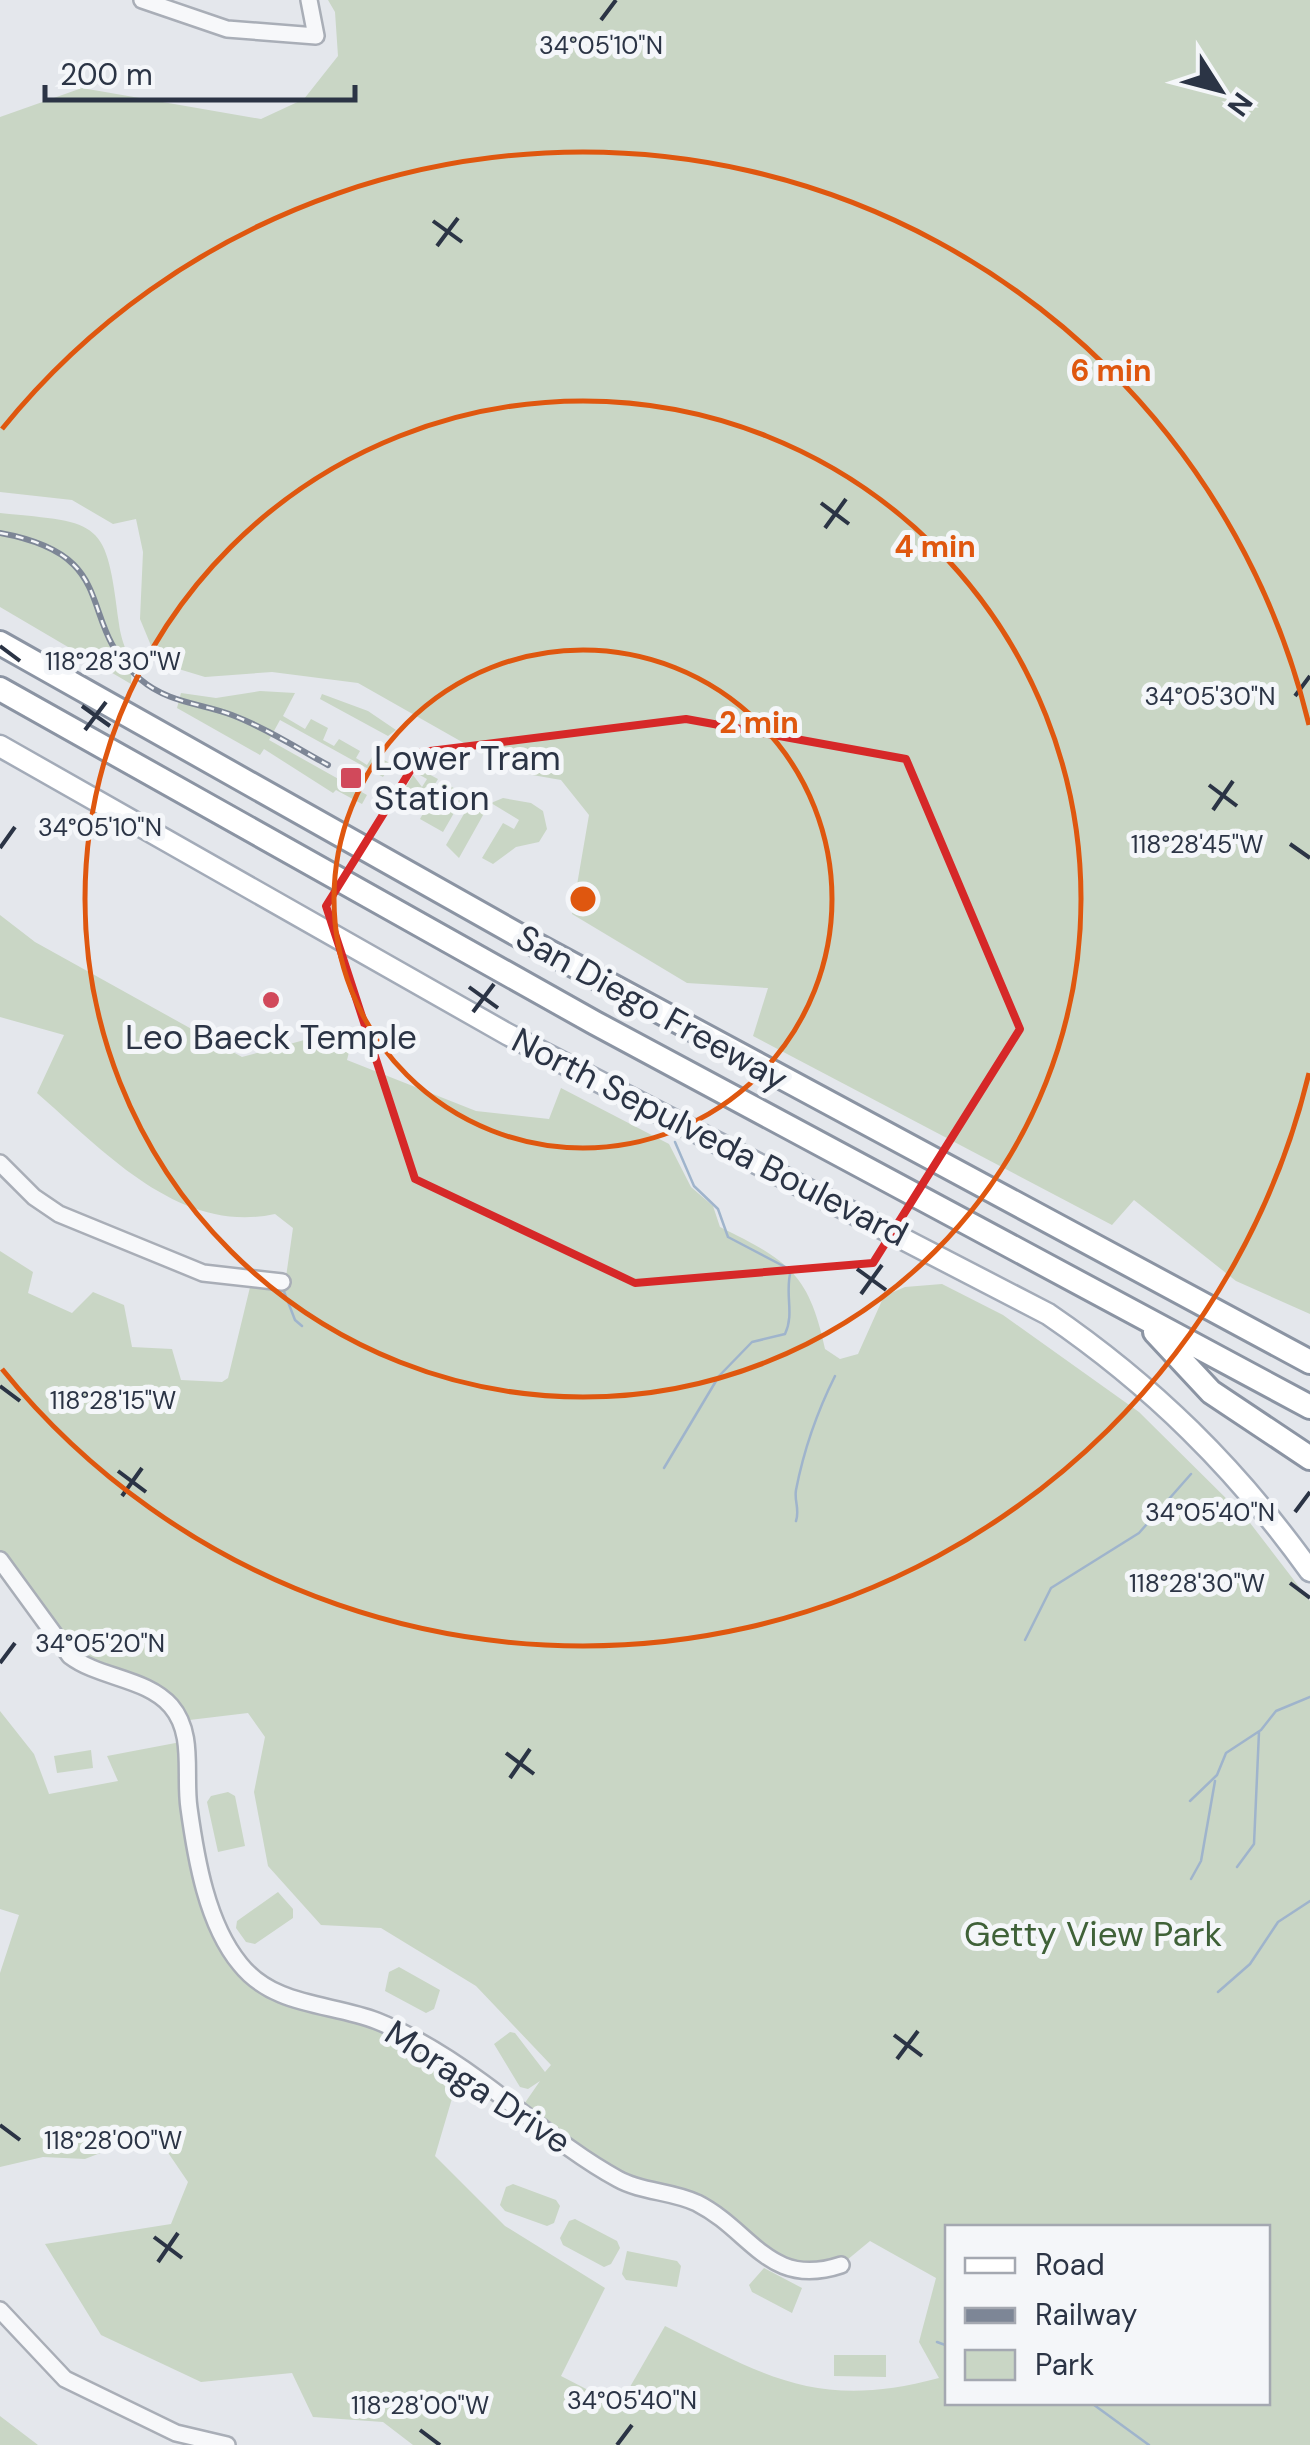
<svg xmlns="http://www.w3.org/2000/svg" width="1310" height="2445" font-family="'DM Sans',sans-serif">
<rect width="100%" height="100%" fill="#e4e7ec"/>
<path fill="#c9d6c5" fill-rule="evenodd" d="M 328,0 L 1310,0 L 1310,1314 L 1236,1281 L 1134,1200 L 1112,1225 L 753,1036 L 768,988 L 687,983 L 572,914 L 589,815 L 561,780 L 515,772 L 358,683 L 272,672 L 205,677 L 172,667 L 152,648 L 140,619 L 143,552 L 136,519 L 113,524 L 72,500 L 0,492 L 0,117 L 82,88 L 261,119 L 304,99 L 338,56 L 335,12 Z
M 0,513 C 102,523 106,519 119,624 C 122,648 133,658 131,684 L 0,607 Z
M 260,691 L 295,693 L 283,716 L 305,729 L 311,719 L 328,728 L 323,740 L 334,746 L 339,739 L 360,751 L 356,758 L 367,765 L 374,754 L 391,764 L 383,777 L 280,720 L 269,740 L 367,795 L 362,804 L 336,790 L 333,793 L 264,749 L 260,755 L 177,708 L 181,693 L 216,698 Z
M 322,694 L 368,711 L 396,730 L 388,736 L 320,699 Z
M 404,761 L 438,779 L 427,798 L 406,787 L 413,775 L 422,787 L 427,779 L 402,765 Z
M 441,781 L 470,797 L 467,801 L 462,799 L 443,832 L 420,819 Z
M 503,798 L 531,803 L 543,811 L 547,829 L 539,842 L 516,847 L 493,864 L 482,858 L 503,823 L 514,829 L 519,820 L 491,803 Z
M 472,800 L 487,808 L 459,858 L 446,845 Z
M 0,915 L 35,942 L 242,1057 L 319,1036 L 349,1052 L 347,1060 L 476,1111 L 549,1119 L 561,1088 L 669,1144 L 691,1187 L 713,1206 L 720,1227 C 787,1260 809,1273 825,1349 L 840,1359 L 858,1354 L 884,1296 L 905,1287 L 942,1284 L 1003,1315 L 1139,1412 L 1247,1519 L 1310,1601 L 1310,2445 L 413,2445 L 383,2422 L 313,2417 L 292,2373 L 201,2382 L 101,2335 L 45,2244 L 171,2224 L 188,2182 L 154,2132 L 85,2159 L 43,2157 L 0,2167 L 0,1973 L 19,1915 L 0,1909 L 0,1711 L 34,1754 L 49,1794 L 118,1781 L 107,1756 L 186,1741 L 188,1807 L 221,1940 L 263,1985 L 377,2021 L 461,2068 L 435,2156 L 505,2226 L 605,2288 L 561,2376 L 619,2406 L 665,2326 C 769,2378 820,2410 939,2378 L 919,2342 L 936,2278 L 870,2241 L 841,2265 L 799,2272 L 699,2204 L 621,2181 L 520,2110 L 540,2081 L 528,2089 L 520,2087 L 494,2044 L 510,2032 L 515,2033 L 545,2072 L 551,2065 L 476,1986 L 381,1928 L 321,1925 L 268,1866 L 254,1792 L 265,1737 L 248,1713 L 181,1721 L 169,1703 L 84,1666 L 0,1561 L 0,1251 L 33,1272 L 28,1293 L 72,1313 L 93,1292 L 124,1305 L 132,1347 L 172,1349 L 181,1380 L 222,1382 L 228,1378 L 252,1279 L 286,1277 L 293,1228 L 275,1214 C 179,1235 104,1151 37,1093 L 64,1035 L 0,1017 ZM 948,2228 L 1268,2228 L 1268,2402 L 948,2402 Z
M 91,1750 L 93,1768 L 57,1773 L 54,1756 Z
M 228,1792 L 235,1796 L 245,1846 L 218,1852 L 207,1802 L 211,1796 Z
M 278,1892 L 293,1909 L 293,1918 L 255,1944 L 246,1942 L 236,1928 L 237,1921 Z
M 399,1967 L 440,1990 L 434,2009 L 426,2013 L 385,1991 L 389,1972 Z
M 513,2184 L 556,2200 L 560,2206 L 554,2223 L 547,2226 L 505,2211 L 500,2205 L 506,2187 Z
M 575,2219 L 617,2241 L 620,2248 L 611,2264 L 604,2267 L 563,2245 L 560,2238 L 569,2221 Z
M 627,2251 L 677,2261 L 681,2266 L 677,2287 L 626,2280 L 622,2274 Z
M 764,2268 L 802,2288 L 792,2313 L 752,2292 L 749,2285 Z
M 834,2355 L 886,2355 L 886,2377 L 834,2376 Z
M 0,2416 L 38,2445 L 0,2445 Z"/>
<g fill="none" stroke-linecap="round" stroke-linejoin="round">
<path stroke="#9fb4cc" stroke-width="2.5" d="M 283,1289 L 295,1320 L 302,1326
M 664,1468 L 719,1376 L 752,1342 L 785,1334 C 795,1313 784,1293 791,1270 L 728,1237 L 718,1209 L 694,1186 L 675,1142
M 796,1521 C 800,1509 794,1501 796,1490 C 804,1449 817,1412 835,1376
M 1025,1640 L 1051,1588 L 1139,1533 L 1191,1474
M 1190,1801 L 1217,1775 L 1226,1753 L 1261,1730 L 1276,1711 L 1310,1697
M 1237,1867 L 1254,1844 L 1259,1732
M 1191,1879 L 1201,1861 L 1215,1781
M 1218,1992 L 1250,1964 L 1278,1922 L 1310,1901
M 937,2342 L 948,2346
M 1090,2402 L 1149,2445"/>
<g stroke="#a9aeb7" stroke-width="20">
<path id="minor" d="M 142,0 L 227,29 L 316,36 L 309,0
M 0,1163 L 34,1197 L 59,1214 L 203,1273 L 282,1282
M 0,1560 L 70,1656 C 99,1678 147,1678 171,1706 C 195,1734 184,1774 189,1808 C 196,1859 207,1924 240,1964 C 274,2007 331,2003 377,2021 C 412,2035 452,2060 482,2082 C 526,2114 570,2153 618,2179 C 641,2192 672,2191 697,2203 C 752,2231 769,2289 841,2265
M 0,2310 L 65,2379 L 176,2433 L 227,2445"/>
</g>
<g stroke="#a3abb8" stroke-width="25">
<path id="major" d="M 0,746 L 507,1034 L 1048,1314 C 1152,1385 1236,1468 1310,1571"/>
</g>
<g stroke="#8b94a3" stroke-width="28">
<path id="highway" d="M 0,643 L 527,940 L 1310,1362
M 0,689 L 595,1023 L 1310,1407
M 1155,1332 L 1211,1392 L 1310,1458"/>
</g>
<use href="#minor" stroke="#f7f8fa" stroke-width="15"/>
<use href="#major" stroke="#fff" stroke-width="20"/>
<use href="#highway" stroke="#fff" stroke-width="22"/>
<g stroke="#7d8696" stroke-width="6">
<path id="rail" d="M 0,533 C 125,556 73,621 140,679 C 168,703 200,703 232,715 C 266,728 297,748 328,765"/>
</g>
<use href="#rail" stroke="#f4f6f9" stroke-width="2.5" stroke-dasharray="8" stroke-linecap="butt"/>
</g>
<path fill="none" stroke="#d62828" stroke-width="8" stroke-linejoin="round" d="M 686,719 L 906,759 L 1020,1029 L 873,1263 L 635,1283 L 415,1179 L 326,906 L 422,752 Z"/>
<path fill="none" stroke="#2b3445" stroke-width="4" d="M 601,20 L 616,0M 433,221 L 462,242M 437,246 L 458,218M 821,503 L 849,524M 825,528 L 846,499M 0,646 L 20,661M 1295,696 L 1310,676M 82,706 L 110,726M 85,730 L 106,702M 1209,785 L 1237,806M 1213,810 L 1233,781M 1290,844 L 1310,858M 0,848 L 15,827M 469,987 L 498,1008M 473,1012 L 494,984M 857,1269 L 886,1290M 861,1294 L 882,1265M 0,1386 L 20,1401M 118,1471 L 146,1492M 122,1496 L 142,1468M 1295,1512 L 1310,1492M 1290,1583 L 1310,1598M 0,1663 L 15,1643M 506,1753 L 534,1774M 510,1778 L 530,1749M 894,2035 L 922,2056M 897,2059 L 918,2031M 0,2125 L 20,2140M 154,2237 L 182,2258M 158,2262 L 178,2233M 420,2430 L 440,2445M 617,2445 L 632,2425"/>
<g fill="none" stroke="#df570f" stroke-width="5">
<circle cx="583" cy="899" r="249"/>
<circle cx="583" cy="899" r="498"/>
<path d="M1309 1073A747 747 0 0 1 2 1369M2 429A747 747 0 0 1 1309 725"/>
</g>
<g fill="#d1495b" stroke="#f4f6f9" stroke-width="4">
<rect x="339" y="766" width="24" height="24" rx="5"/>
<circle cx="271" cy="1000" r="10"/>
</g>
<g text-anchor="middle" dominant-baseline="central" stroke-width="10" stroke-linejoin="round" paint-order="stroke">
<g font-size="35" fill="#2b3445" stroke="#f4f6f9" text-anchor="start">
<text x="374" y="758">Lower Tram<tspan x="374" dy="40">Station</tspan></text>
<text x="271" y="1037" text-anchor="middle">Leo Baeck Temple</text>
</g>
<g font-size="35" fill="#2b3445" stroke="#f4f6f9">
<text transform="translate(652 1008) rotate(29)">San Diego Freeway</text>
<text transform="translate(710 1137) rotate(27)">North Sepulveda Boulevard</text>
<text transform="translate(478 2087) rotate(33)">Moraga Drive</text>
</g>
<g font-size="35" fill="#3f6138" stroke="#f4f6f9">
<text x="1093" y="1934">Getty View Park</text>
</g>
</g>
<g font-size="25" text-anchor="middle" fill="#2b3445" stroke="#f4f6f9" stroke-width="10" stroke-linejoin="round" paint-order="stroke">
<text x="601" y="54">34°05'10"N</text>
<text x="113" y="670">118°28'30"W</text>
<text x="1210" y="705">34°05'30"N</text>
<text x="100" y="836">34°05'10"N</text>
<text x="1197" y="853">118°28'45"W</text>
<text x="113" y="1409">118°28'15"W</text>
<text x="1210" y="1521">34°05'40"N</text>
<text x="1197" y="1592">118°28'30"W</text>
<text x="100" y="1652">34°05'20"N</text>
<text x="113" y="2149">118°28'00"W</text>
<text x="632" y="2409">34°05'40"N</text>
<text x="420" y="2414">118°28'00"W</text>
</g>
<circle cx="583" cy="899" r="15" fill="#df570f" stroke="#f4f6f9" stroke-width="5"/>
<g font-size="30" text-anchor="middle" font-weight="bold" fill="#df570f" stroke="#f4f6f9" stroke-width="10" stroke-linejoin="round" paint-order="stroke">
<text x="1111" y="381">6 min</text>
<text x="935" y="557">4 min</text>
<text x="759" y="733">2 min</text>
</g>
<rect x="945" y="2225" width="325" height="180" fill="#f4f6f9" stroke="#a4a8b1" stroke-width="2.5"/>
<rect x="965" y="2258" width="50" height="15" fill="#ffffff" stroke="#a4a8b1" stroke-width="2.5"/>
<text x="1035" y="2275" font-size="30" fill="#2b3445">Road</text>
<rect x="965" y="2308" width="50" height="15" fill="#7d8696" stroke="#a4a8b1" stroke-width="2.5"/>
<text x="1035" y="2325" font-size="30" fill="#2b3445">Railway</text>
<rect x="965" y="2350" width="50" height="30" fill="#c9d6c5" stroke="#a4a8b1" stroke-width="2.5"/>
<text x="1035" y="2375" font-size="30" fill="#2b3445">Park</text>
<g transform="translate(1220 90) rotate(126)" stroke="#f4f6f9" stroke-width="8" paint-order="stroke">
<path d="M0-8L18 38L0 25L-18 38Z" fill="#2b3445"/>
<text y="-15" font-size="28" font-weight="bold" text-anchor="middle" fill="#2b3445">N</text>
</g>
<path d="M45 85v15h310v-15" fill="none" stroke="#2b3445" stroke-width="5"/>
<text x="60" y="85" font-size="30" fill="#2b3445" stroke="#f4f6f9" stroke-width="8" paint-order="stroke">200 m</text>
</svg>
